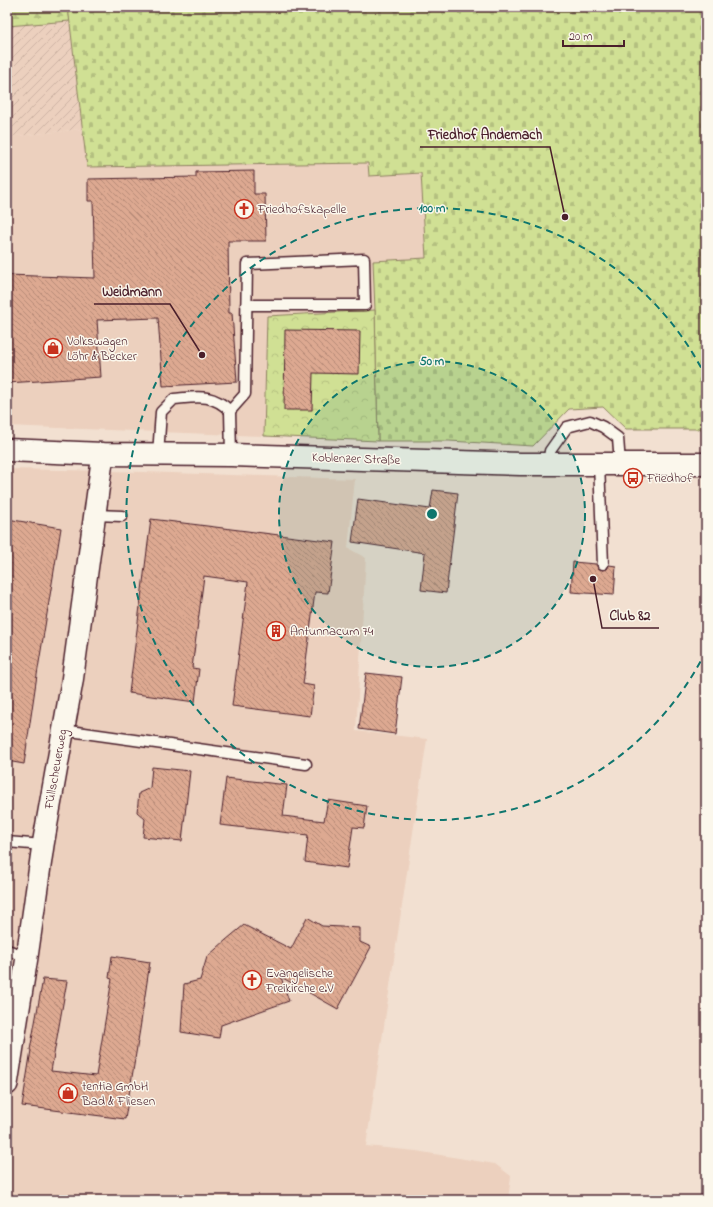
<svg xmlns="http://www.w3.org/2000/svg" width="713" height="1207" font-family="'Indie Flower',sans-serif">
<defs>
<pattern id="industrial-furrows" width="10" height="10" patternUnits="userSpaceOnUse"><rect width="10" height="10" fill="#ecd0be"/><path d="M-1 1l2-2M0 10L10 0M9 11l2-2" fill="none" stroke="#ccb2a3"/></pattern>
<pattern id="forest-firs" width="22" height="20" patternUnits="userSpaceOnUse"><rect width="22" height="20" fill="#d0e094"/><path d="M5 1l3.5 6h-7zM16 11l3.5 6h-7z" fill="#b4c080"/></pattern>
<pattern id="cemetery-stones" width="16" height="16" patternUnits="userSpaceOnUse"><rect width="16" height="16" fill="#d0e094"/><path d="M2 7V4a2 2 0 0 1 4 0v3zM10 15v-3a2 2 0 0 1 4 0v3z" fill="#b4c080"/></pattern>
<pattern id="park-crowns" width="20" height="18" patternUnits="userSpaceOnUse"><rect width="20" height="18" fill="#d0e094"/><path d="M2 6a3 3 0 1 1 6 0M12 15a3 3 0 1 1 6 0" fill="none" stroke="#b4c080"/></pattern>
<pattern id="building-back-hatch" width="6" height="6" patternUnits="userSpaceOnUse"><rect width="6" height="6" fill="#dda991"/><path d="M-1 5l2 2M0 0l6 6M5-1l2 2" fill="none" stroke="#b58977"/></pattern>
</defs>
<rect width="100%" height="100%" fill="#f2e0d1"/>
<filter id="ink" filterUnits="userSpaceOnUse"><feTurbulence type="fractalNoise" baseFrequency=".025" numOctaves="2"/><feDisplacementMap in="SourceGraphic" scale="8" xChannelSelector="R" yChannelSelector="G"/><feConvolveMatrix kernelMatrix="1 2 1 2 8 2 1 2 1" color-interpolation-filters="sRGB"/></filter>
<g filter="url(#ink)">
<path fill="#ecd0be" d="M 83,129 L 87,167 L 368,163 L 369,176 L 421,173 L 426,258 L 373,261 L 375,310 L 267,316 L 264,436 L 7,426 L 7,137 Z
M 7,469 L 112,471 L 355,479 L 348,548 L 366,558 L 356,731 L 427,739 L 366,1146 L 416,1151 L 495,1164 L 511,1176 L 508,1200 L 7,1200 Z"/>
<path fill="url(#industrial-furrows)" d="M 70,21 L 83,129 L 7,137 L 7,26 Z"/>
<path fill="url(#forest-firs)" stroke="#8d8060" d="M 7,7 L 68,7 L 70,21 L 7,26 Z"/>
<path fill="url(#cemetery-stones)" stroke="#8d8060" d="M 68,7 L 706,7 L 706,429 L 626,429 L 603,407 L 569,409 L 533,446 L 449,441 L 378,441 L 375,310 L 373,261 L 426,258 L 421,173 L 369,176 L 368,163 L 87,167 Z"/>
<path fill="url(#park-crowns)" stroke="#8d8060" d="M 375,310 L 378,441 L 264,436 L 267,316 Z"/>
<path fill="url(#building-back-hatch)" stroke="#4a1f2b" d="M 254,171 L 254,194 L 265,194 L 266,241 L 228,241 L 229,313 L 232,313 L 237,382 L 163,386 L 158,318 L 97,320 L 101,377 L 7,383 L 7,275 L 95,278 L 93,201 L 88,201 L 88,179 L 196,177 L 196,172 Z
M 285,330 L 360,331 L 359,374 L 313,373 L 312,410 L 284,410 Z
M 433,490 L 458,493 L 446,593 L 421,590 L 425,553 L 352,542 L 358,499 L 430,509 Z
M 7,519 L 61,528 L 37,675 L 24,764 L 7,761 Z
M 151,519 L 335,542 L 328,593 L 315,592 L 303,684 L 314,686 L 310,716 L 232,706 L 248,582 L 204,576 L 192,668 L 199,669 L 195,702 L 129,693 Z
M 573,562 L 596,564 L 598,568 L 603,570 L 607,569 L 609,565 L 616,566 L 614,595 L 571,592 Z
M 366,673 L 402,677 L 395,734 L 359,729 Z
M 152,767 L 190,771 L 182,841 L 143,837 L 145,819 L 137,812 L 139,793 L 150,788 Z
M 226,778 L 287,785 L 283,816 L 324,821 L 328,800 L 367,806 L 364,828 L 353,827 L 347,868 L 305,862 L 308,835 L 220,825 Z
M 307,917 L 322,926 L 360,928 L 360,942 L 371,947 L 338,1009 L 281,977 L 289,1001 L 221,1025 L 219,1038 L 181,1032 L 184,984 L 200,980 L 207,957 L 226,940 L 244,925 L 291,949 Z
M 112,956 L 150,962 L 140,1029 L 125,1119 L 22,1106 L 31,1050 L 30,1050 L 43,979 L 67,981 L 51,1071 L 96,1076 L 112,979 L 109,978 Z"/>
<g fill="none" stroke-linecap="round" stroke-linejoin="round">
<g stroke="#4a1f2b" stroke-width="13">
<path id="service" d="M 158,455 L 161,412 L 174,399 C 197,397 212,393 230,411
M 231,455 L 230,411 L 245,394 L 247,264 L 364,259 L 365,305 L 246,305
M 548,463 L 550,451 L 567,427 L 590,421 L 603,427 L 618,438 L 620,464
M 599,464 L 603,564
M 95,515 L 122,516
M 63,730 L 306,764
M 7,842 L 43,845
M 7,950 L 27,957"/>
</g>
<g stroke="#4a1f2b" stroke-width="24">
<path id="minor" d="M 7,1084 L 27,957 L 43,845 L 72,682 L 103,454"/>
</g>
<g stroke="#4a1f2b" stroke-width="25">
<path id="tertiary" d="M 7,450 L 103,454 L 231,455 L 521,464 L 706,464"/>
</g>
<use href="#service" stroke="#fbf7ec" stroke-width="10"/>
<use href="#minor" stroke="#fbf7ec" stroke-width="21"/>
<use href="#tertiary" stroke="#fbf7ec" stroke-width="22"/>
</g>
</g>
<circle cx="432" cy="514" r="153" fill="#0f766e" fill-opacity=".12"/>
<g fill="none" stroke="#0f766e" stroke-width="2" stroke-dasharray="7 5">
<circle cx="432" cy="514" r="153"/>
<path d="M706 651A306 306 0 1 1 706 377"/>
</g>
<defs>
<g id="church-ring" transform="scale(1)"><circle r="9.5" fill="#fbf7ec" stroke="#c8321e" stroke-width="1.5"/><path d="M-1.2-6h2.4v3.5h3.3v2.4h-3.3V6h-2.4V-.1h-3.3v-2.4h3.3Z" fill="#c8321e"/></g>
<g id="shop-ring" transform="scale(1)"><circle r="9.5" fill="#fbf7ec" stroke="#c8321e" stroke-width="1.5"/><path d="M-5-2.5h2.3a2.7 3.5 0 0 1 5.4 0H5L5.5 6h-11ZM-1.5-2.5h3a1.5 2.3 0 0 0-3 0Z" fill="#c8321e"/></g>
<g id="bus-ring" transform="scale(1)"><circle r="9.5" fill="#fbf7ec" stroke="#c8321e" stroke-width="1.5"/><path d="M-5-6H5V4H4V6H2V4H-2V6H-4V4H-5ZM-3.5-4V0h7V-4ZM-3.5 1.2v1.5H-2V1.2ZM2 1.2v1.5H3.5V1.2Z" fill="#c8321e"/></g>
<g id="building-ring" transform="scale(1)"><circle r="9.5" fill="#fbf7ec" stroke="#c8321e" stroke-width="1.5"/><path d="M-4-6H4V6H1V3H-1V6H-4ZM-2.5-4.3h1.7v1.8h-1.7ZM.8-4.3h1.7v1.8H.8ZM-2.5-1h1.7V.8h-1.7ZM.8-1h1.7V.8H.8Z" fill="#c8321e"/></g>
</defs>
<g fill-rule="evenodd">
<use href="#church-ring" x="244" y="209"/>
<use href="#shop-ring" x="53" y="348"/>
<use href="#bus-ring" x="633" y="478"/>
<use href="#building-ring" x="276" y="631"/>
<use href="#church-ring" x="252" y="980"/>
<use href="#shop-ring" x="68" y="1093"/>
</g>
<g text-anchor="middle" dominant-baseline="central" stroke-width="3" stroke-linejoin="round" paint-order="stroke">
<g font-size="13" fill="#4a1f2b" stroke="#fbf7ec" text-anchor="start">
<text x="258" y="209">Friedhofskapelle</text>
<text x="67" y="341">Volkswagen<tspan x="67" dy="15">Löhr &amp; Becker</tspan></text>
<text x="647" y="478">Friedhof</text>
<text x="290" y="631">Antunnacum 74</text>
<text x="266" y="973">Evangelische<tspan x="266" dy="15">Freikirche e.V</tspan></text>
<text x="82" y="1086">tentia GmbH<tspan x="82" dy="15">Bad &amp; Fliesen</tspan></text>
</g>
<g font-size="13" fill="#4a1f2b" stroke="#fbf7ec">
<text transform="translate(356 459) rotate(2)">Koblenzer Straße</text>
<text transform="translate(56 769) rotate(-80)">Füllscheuerweg</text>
</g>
</g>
<circle cx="432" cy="514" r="6" fill="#0f766e" stroke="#fbf7ec" stroke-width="2"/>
<g font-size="12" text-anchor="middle" font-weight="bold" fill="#0f766e" stroke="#fbf7ec" stroke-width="3" stroke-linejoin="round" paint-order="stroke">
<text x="432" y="212">100 m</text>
<text x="432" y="365">50 m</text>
</g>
<path fill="none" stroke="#4a1f2b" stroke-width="1.5" d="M565 217L550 147H420M202 355L170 304H94M593 579L602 628H659"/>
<g fill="#4a1f2b" stroke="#fbf7ec" stroke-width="1.5">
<circle cx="565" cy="217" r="4"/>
<circle cx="202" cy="355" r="4"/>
<circle cx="593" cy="579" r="4"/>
</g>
<g font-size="14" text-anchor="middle" font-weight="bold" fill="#4a1f2b" stroke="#fbf7ec" stroke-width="3" stroke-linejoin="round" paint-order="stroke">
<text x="485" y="139">Friedhof Andernach</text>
<text x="132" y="296">Weidmann</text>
<text x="630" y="620">Club 82</text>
</g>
<rect width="713" height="1207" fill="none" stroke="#fbf7ec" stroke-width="24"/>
<rect x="12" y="12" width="689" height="1183" fill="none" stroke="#4a1f2b" stroke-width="1.5" filter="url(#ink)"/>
<path d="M563 40v6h61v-6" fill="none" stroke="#4a1f2b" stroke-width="2"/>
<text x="569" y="40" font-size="12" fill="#4a1f2b" stroke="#fbf7ec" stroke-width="3" paint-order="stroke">20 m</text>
</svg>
